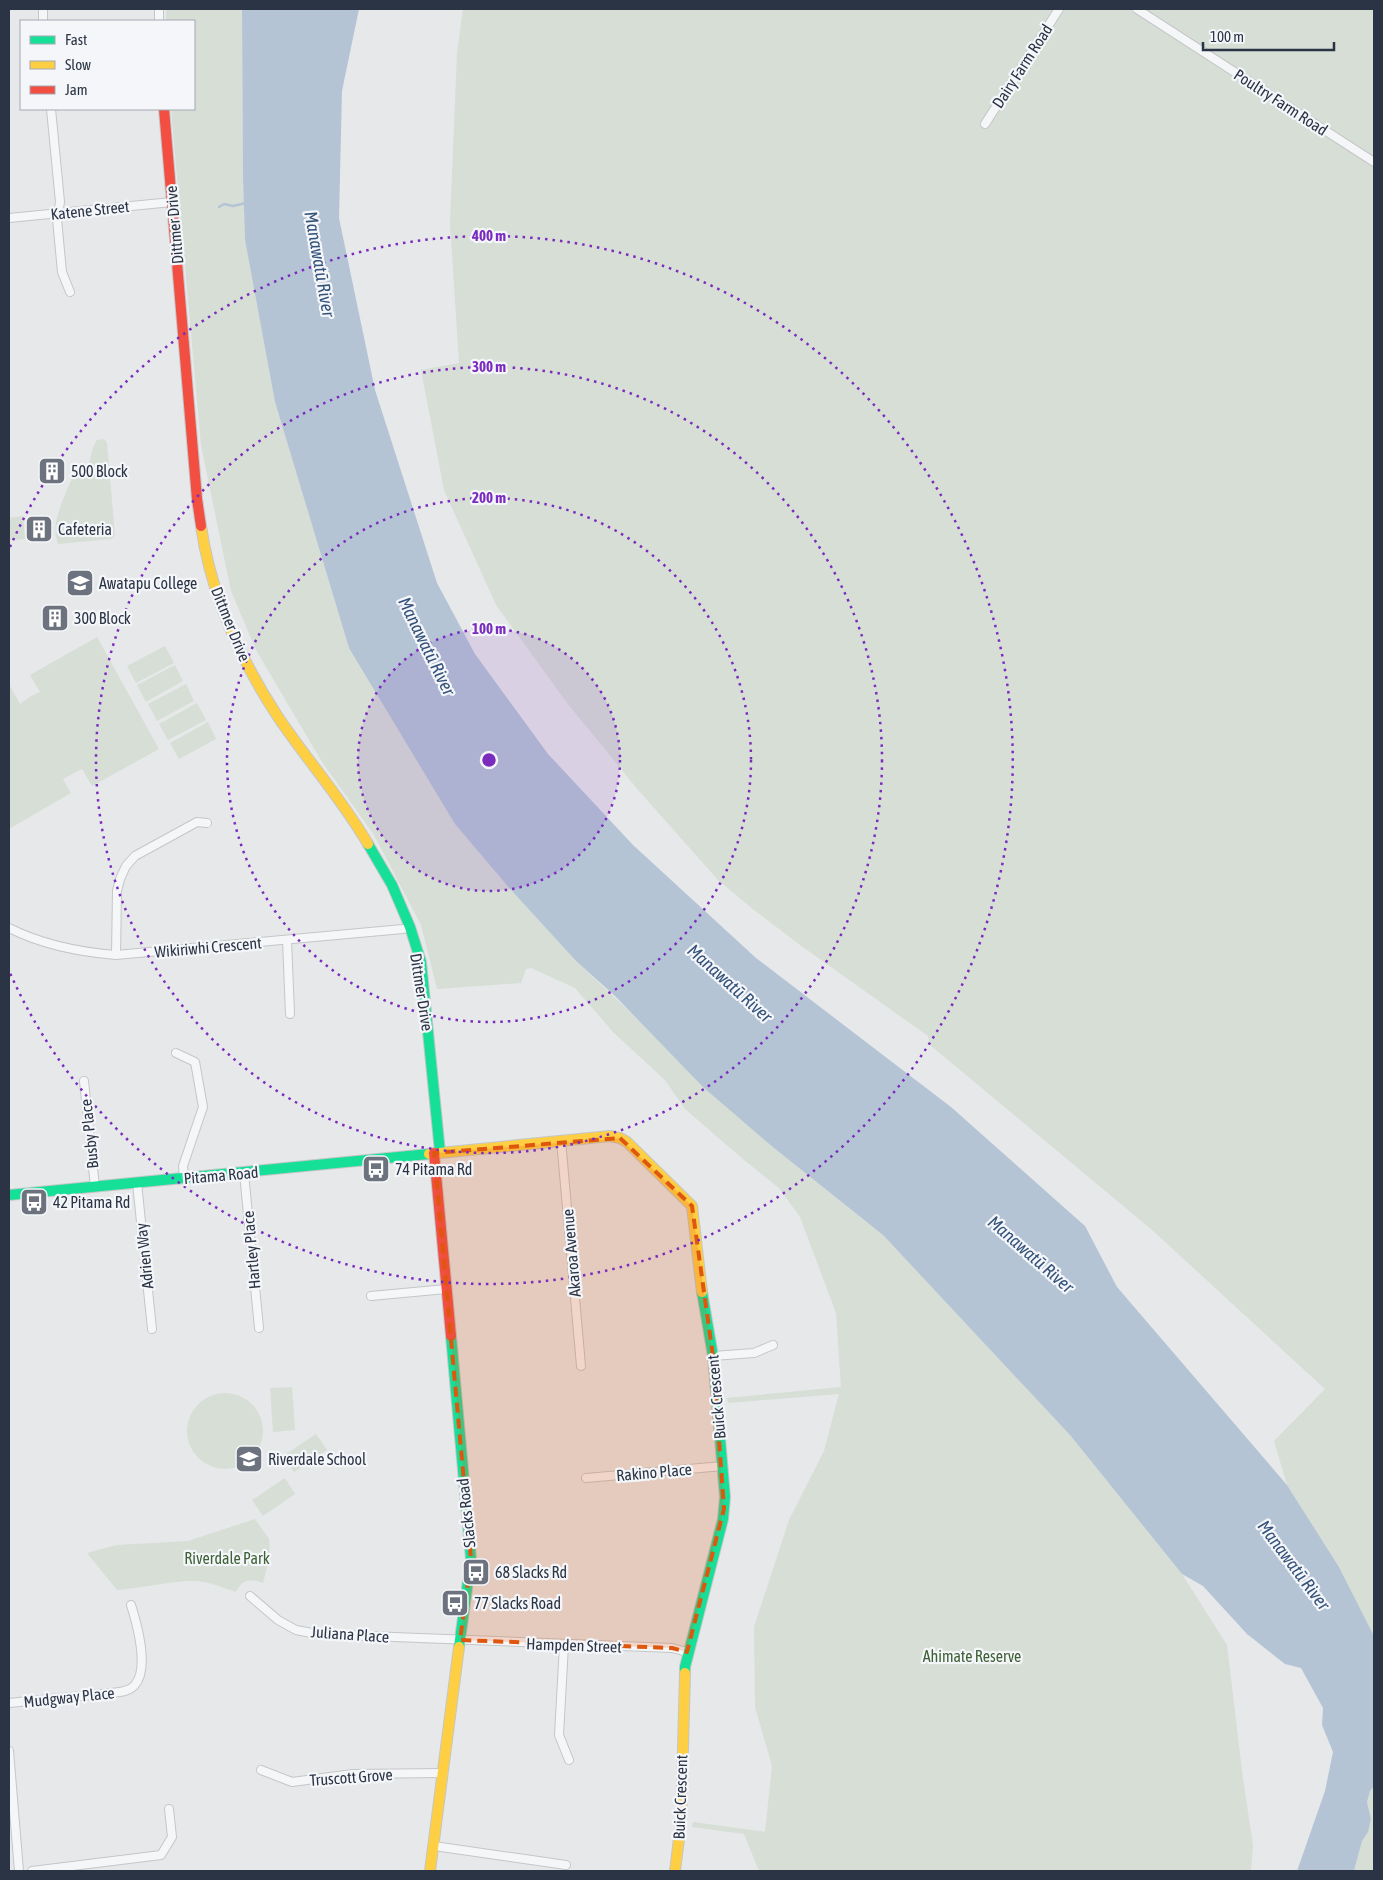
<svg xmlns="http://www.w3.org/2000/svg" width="1383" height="1880" font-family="'Asap Condensed',sans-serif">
<rect width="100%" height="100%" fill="#e6e8ea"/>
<path fill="#d6ded6" d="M 166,9 L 242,9 L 243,178 L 245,240 L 275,402 L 349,648 L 512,891 L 576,961 L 774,1148 L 883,1235 L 1070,1435 L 1182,1574 L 1227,1645 L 1243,1779 L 1253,1845 L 1251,1871 L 759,1871 L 744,1834 L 692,1827 L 693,1822 L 765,1832 L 772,1766 L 755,1707 L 754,1627 L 789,1520 L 824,1451 L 839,1394 L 728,1403 L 727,1398 L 841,1387 L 836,1313 L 800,1217 L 779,1188 L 744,1160 L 685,1109 L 665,1080 L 614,1033 L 575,988 L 531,968 L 526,969 L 521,983 L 437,989 L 421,925 L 374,835 L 322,762 L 256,650 L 231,591 L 201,445 L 171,109 L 194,109 L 194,21 L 166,21 Z
M 463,9 L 1374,9 L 1374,1636 L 1339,1567 L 1287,1485 L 1274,1441 L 1325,1389 L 1151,1229 L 930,1045 L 928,1036 L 800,945 L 754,910 L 718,880 L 639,791 L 567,703 L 496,605 L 444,490 L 421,370 L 459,363 L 450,223 L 457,53 Z
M 104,439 L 107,443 L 115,536 L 111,539 L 58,544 C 52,527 58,513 64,497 C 68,488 70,480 77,472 C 81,467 85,467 89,463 L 93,447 L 97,440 Z
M 23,516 L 25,539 L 9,540 L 9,518 Z
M 97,637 L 159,749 L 92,786 L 82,769 L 63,779 L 71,793 L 9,829 L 9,684 L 20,704 L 31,696 L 40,692 L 30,675 Z
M 165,646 L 174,663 L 136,683 L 127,666 Z
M 175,665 L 183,681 L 146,702 L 137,685 Z
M 186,684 L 194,701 L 157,721 L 148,704 Z
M 197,703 L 206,720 L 168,740 L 159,724 Z
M 208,722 L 216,739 L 179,759 L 170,743 Z
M 292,1387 L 295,1430 L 273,1432 L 270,1388 Z
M187 1431a38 38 0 1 1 76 0a38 38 0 1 1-76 0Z
M 316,1434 L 327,1450 L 294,1472 L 283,1456 Z
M 285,1478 L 295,1494 L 263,1516 L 252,1500 Z
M 255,1519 L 269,1539 L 270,1555 L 263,1583 C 249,1578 243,1579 236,1592 C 222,1587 205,1580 190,1581 C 166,1582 141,1588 117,1590 L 87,1553 L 117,1545 L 188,1541 Z
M 1374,1786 L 1374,1871 L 1354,1871 L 1362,1841 L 1368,1831 L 1371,1819 L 1367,1802 L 1370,1791 Z"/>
<path fill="#b4c4d5" d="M 242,9 L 359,9 L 342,91 L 339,218 L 375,390 L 437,583 L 475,654 L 548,754 L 633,845 L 756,958 L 951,1107 L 1085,1226 L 1117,1287 L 1287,1485 L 1339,1567 L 1374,1636 L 1374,1786 L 1370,1791 L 1367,1802 L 1371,1819 L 1368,1832 L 1362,1841 L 1354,1871 L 1297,1871 L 1325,1791 L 1333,1752 L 1322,1725 L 1323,1708 L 1301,1668 L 1285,1664 L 1247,1634 L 1203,1586 L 1182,1574 L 1070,1435 L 883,1235 L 774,1148 L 703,1087 L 615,996 L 576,961 L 512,891 L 455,824 L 349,648 L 275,402 L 245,240 L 243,178 Z"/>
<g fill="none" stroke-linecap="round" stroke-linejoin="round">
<path stroke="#b4c4d5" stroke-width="2.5" d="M 219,207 L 224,204 L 233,206 L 246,203"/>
<g stroke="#c4c6c8" stroke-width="10">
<path id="street" d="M 43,9 L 43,21
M 159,9 L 159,21
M 1137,9 L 1374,162
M 51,109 L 60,202 L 57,219 L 62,272 L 70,292
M 985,124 L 1059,9
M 9,218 L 172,202
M 9,928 C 43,945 78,952 116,955 L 403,929 L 410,927
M 287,940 L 290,1014
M 116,955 L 117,891 L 120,879 L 126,866 L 135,856 L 197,822 L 207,823
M 176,1053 L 195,1062 L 203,1107 L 183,1166 L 184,1179
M 84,1081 L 95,1187
M 561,1140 L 581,1366
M 244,1173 L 259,1328
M 137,1183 L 152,1329
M 371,1296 L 446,1289
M 713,1356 L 754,1353 L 773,1345
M 586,1478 L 723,1466
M 250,1596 L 278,1620 L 296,1630 L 317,1634 L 672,1648 L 687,1652
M 564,1645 L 559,1735 L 569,1760
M 9,1703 L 112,1693 C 119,1692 128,1692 134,1686 C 150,1670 137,1624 131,1605
M 9,1751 L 19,1871
M 261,1770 L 292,1782 L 353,1774 L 443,1773
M 434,1846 L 566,1865
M 32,1871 L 161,1855 L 172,1837 L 169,1809"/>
</g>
<g stroke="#c4c6c8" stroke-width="12">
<path id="fast" d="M 368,844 L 392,885 L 410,927 L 421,962 L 440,1152
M 9,1195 L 429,1154
M 451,1336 L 471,1559 L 459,1647
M 685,1673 L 685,1667 L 723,1519 L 725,1497 L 713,1356 L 702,1292"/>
</g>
<g stroke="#c4c6c8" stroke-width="12">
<path id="slow" d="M 201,526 C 211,595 240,659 278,717 C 307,760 342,799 368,844
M 429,1154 L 610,1136 L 620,1138 L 627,1142 L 692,1206 L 702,1292
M 430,1871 L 459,1647
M 675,1871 L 681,1822 L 685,1673"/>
</g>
<g stroke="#c4c6c8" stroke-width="12">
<path id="jam" d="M 164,109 L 197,499 L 201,526
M 434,1153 L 451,1336"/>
</g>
<use href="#street" stroke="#f5f6f7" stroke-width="8"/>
<use href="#fast" stroke="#16e098" stroke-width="10"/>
<use href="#slow" stroke="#ffcf43" stroke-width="10"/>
<use href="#jam" stroke="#f24e42" stroke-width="10"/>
</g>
<path fill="#df570f" fill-opacity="0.2" stroke="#df570f" stroke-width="4" stroke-dasharray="10 6" stroke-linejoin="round" d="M 620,1138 L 692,1206 L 713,1356 L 724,1509 L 687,1652 L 672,1648 L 460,1640 L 471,1559 L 434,1153 Z"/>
<circle cx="489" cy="760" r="131" fill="#7b2cbf" fill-opacity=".12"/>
<g fill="none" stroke="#7b2cbf" stroke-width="2.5" stroke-dasharray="2.5 5">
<circle cx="489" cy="760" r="131"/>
<circle cx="489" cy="760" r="262"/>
<circle cx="489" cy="760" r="393"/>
<path d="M10 547A524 524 0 1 1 10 973"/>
</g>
<defs>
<g id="building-square" transform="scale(1.4375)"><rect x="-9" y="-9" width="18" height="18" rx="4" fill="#6c737f" stroke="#f4f6f9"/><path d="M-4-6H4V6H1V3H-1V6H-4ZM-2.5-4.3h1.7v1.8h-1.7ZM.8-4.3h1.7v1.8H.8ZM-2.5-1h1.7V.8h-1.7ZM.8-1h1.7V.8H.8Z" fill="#fff"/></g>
<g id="school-square" transform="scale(1.4375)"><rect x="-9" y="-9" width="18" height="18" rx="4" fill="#6c737f" stroke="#f4f6f9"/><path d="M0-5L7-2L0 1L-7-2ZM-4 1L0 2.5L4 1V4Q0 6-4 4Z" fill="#fff"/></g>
<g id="bus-square" transform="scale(1.4375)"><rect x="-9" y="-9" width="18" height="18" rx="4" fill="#6c737f" stroke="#f4f6f9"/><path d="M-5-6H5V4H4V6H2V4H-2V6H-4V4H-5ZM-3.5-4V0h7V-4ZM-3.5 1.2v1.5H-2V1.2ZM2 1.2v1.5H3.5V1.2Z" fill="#fff"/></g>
</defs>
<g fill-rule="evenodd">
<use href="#building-square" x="52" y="471"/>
<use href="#building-square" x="39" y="529"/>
<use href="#school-square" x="80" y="583"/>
<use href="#building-square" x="55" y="618"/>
<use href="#bus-square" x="376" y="1169"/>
<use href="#bus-square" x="34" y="1202"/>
<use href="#school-square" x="249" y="1459"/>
<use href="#bus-square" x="476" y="1572"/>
<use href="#bus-square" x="455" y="1603"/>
</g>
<g text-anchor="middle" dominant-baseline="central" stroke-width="4.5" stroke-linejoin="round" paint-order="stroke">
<g font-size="16" fill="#2b3445" stroke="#f4f6f9">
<text transform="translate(1022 66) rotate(-57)">Dairy Farm Road</text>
<text transform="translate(1281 102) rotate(33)">Poultry Farm Road</text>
<text transform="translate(90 210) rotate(-6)">Katene Street</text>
<text transform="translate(174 225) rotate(-95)">Dittmer Drive</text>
<text transform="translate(231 624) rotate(68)">Dittmer Drive</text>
<text transform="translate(208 947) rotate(-5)">Wikiriwhi Crescent</text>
<text transform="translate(422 992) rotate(81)">Dittmer Drive</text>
<text transform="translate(89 1134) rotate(-96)">Busby Place</text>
<text transform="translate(221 1175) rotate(-5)">Pitama Road</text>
<text transform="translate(251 1250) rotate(-95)">Hartley Place</text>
<text transform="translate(571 1253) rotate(-95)">Akaroa Avenue</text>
<text transform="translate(144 1256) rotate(-96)">Adrien Way</text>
<text transform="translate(716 1397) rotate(-95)">Buick Crescent</text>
<text transform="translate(654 1472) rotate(-5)">Rakino Place</text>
<text transform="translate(466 1513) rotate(-96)">Slacks Road</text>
<text transform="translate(350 1634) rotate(4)">Juliana Place</text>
<text transform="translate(574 1645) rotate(2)">Hampden Street</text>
<text transform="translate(69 1697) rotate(-6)">Mudgway Place</text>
<text transform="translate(351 1777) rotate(-4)">Truscott Grove</text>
<text transform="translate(680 1797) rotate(-88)">Buick Crescent</text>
</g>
<g font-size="16" fill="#2b3445" stroke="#f4f6f9" text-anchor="start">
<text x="71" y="471">500 Block</text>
<text x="58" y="529">Cafeteria</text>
<text x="99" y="583">Awatapu College</text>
<text x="74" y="618">300 Block</text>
<text x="395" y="1169">74 Pitama Rd</text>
<text x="53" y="1202">42 Pitama Rd</text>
<text x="268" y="1459">Riverdale School</text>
<text x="495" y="1572">68 Slacks Rd</text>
<text x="474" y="1603">77 Slacks Road</text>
</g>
<g font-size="16" fill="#3f6138" stroke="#f4f6f9">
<text x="227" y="1558">Riverdale Park</text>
<text x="972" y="1656">Ahimate Reserve</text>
</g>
<g font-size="18" font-style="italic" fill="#34527a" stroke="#f4f6f9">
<text transform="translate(320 264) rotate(80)">Manawatū River</text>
<text transform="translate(427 646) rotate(64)">Manawatū River</text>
<text transform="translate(730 983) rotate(42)">Manawatū River</text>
<text transform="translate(1031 1254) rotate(41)">Manawatū River</text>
<text transform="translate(1294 1565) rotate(53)">Manawatū River</text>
</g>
</g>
<circle cx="489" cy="760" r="8" fill="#7b2cbf" stroke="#f4f6f9" stroke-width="2.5"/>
<g font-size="15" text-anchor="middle" font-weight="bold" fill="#7b2cbf" stroke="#f4f6f9" stroke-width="4.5" stroke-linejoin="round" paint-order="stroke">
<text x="489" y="241">400 m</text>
<text x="489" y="372">300 m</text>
<text x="489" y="503">200 m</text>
<text x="489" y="634">100 m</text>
</g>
<rect width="1383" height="1880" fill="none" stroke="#2b3445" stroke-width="20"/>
<rect x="20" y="20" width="175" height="90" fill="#f4f6f9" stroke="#a4a8b1"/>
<rect x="30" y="36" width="25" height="8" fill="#16e098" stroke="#a4a8b1"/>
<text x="65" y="45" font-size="15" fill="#2b3445">Fast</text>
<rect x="30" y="61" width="25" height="8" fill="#ffcf43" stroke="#a4a8b1"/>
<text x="65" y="70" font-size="15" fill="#2b3445">Slow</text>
<rect x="30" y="86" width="25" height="8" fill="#f24e42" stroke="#a4a8b1"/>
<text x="65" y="95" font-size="15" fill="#2b3445">Jam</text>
<path d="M1203 42v8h131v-8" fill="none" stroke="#2b3445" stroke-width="2.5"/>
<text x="1210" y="42" font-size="15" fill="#2b3445" stroke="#f4f6f9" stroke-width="4" paint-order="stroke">100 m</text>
</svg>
